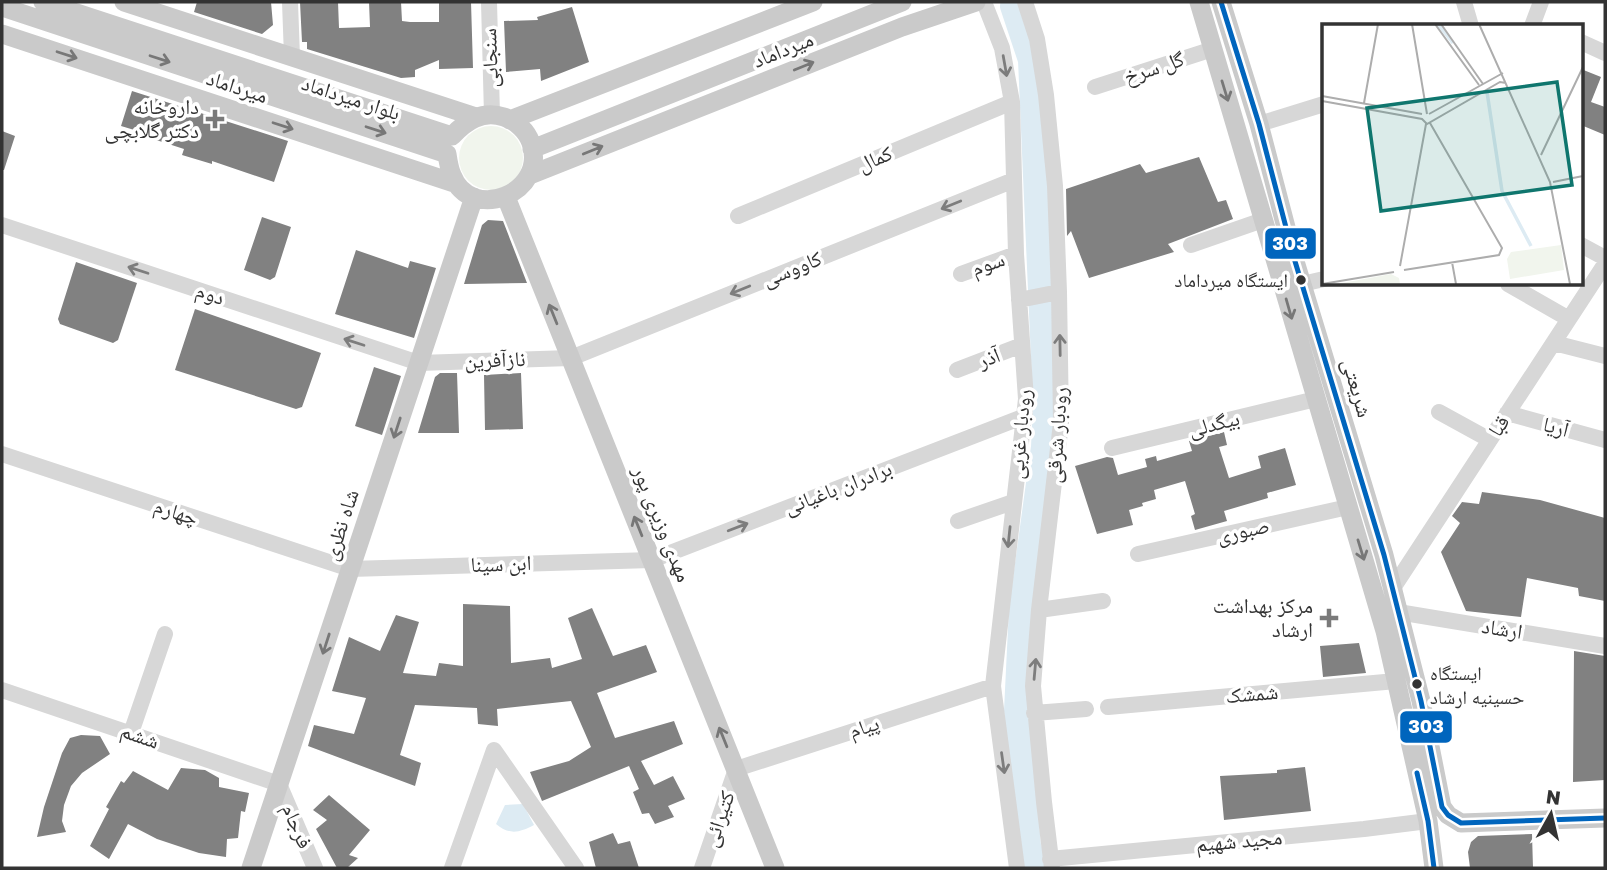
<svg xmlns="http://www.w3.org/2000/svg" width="1607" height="870" font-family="'Golos Text','Noto Naskh Arabic',sans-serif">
<rect width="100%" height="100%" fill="#fff"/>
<path fill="#f1f5ed" d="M459 158a32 32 0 1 1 64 0a32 32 0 1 1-64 0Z"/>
<path fill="#ddebf3" d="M523,804L534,825C519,833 509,835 496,824L505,805Z"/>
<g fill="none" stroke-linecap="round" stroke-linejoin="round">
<path stroke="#ddebf3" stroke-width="26" d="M1013,6L1031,60L1046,405L1044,447L1022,608L1017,711L1028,846L1035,868"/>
</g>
<path fill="#818181" d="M197,2H271L273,25L262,34L194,12Z
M300,2H338L339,28L370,27L369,2H401L402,21L410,22H439V2H471L473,68L439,69V60L415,70V77L401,78L307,49V42H302Z
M572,7L589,62L541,81L540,69L506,72L504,21L538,20L537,17Z
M1581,69L1601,77L1591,102L1605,107V135L1581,125Z
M132,91L288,141L274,182L212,161V164L182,155L184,149L150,138L151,135L121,126Z
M2,131L15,136L4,170H2Z
M1199,157L1218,202L1226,200L1233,219L1168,244L1174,252L1089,278L1071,231L1067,236L1066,189L1140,164L1146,173Z
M262,217L291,227L275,277L270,280L244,270Z
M488,220L503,221L527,283L464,284L482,225Z
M356,250L408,268L410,261L436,268L414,338L335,314Z
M76,262L137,283L118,340L113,343L60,324L58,319Z
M195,309L321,353L302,407L296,409L175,370Z
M374,367L401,376L382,435L355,426Z
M440,373H457L459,433H418L435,377Z
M521,373L523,429L485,430L484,375Z
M1224,432L1227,445L1219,447L1229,478L1261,468L1258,456L1285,448L1296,485L1267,493L1268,498L1224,511L1227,521L1195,530L1191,516L1195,514L1185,481L1154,490L1156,499L1142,503L1143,506L1129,510L1133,525L1097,534L1075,466L1107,457L1113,458L1118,475L1147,467L1145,459L1156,456L1157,461L1192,451L1189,441Z
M1482,492L1540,500L1605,518V601L1579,596L1578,588L1527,578L1521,617L1466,611L1441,552L1460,523L1452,516L1462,502L1479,504Z
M463,604L510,606L511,663L550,658L552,668L582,659L568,618L592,608L613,656L646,645L657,672L597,693L615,738L674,721L683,744L641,761L654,785L673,776L685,799L668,806L674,817L655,824L649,813L642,814L633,792L639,789L629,766L542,801L530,772L569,761L591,747L571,701L497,709L498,726L478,724L477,708L415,705L400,755L421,763L415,786L308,746L314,725L354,734L366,698L332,691L349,637L380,651L396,615L419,622L403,673L436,676L439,663L463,666Z
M1359,643L1366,673L1323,677L1320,646Z
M1574,651L1605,656V780L1573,782Z
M81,735L100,736L110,754L82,773L71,786L64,805L62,821L66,832L37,837L44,807L62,753L70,738Z
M1305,767L1311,811L1224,820L1220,776L1277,773V770Z
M181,768L205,770L219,778V787L249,793L245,812L241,811L238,838L227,839L226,857L199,853L157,839L128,824L109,859L90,846L109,809L106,807L121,781L124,783L133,771L168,790Z
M329,795L370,830L349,855L358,858L347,868H337L316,829L327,820L313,810Z
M613,833L618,844L630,841L639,868H596L589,842Z
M1532,834L1533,868H1470L1468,852L1471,842L1478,836Z"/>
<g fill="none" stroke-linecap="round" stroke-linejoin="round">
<path stroke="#d7d7d7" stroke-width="16" d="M290,2L292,57
M489,2L492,115
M984,2L1002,48L1012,102L1016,254L1026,399L993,686L1017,868
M1025,2L1037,39L1046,95L1055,186L1059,292L1061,423L1039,610L1033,686L1044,802L1052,868
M1464,2L1471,26
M1532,26L1541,2
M1581,42L1605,53
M1095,87L1213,49
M1259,124L1324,104
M738,216L1012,102
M2,225L419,363L571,358L1014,180
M1191,245L1263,220
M1581,245L1605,258
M961,274L1016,254
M1302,284L1324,279
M1508,284L1569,319
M1019,300L1059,292
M1554,343L1605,356
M957,370L1022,345
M1439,412L1490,440
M1507,413L1605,440
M1112,448L1316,399
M2,454L350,569L652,560L1025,416
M958,521L1013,502
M1138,554L1348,507
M1393,588L1605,264
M1039,610L1103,601
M1398,612L1605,646
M2,690L279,784L315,868
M1108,707L1396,681
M1034,713L1086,709
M131,733L165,634
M1050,859L1364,829L1428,821
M452,868L494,750L576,868
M702,868L736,769L993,686"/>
<path stroke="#cacaca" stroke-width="19" d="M124,2L476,117
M1199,2L1385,631L1428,821L1434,868
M1221,2L1259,124L1294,258L1384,555L1421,701L1442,807L1448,815L1461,823
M2,7L447,154C448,161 449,168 452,175C471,224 548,193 531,143C527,131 516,121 504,117C482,110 466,121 452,136L43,2
M2,34L457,184
M510,120L813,2
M532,149L902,2
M530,175L902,27L976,2
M506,197L775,868
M1461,823L1605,818
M251,868L474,197"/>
<g stroke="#fff" stroke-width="10">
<path id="bus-1" d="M1221,2L1259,124L1294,258L1384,555L1421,701L1442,807L1448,815L1461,823L1605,818
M1417,773L1428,821L1434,868"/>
</g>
<use href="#bus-1" stroke="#0065bd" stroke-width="5"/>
</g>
<defs><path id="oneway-shaft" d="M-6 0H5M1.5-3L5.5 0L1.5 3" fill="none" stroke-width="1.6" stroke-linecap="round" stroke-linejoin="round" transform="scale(1.75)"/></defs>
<g stroke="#777">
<use href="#oneway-shaft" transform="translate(67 55) rotate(18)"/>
<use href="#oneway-shaft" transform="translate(160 59) rotate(18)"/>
<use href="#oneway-shaft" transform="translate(804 66) rotate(-22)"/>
<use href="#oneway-shaft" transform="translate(1225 91) rotate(73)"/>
<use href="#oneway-shaft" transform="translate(283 126) rotate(18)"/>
<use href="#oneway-shaft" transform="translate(376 130) rotate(18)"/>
<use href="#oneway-shaft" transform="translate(593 150) rotate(-22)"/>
<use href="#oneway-shaft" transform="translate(1289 309) rotate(74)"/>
<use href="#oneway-shaft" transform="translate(553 314) rotate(-112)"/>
<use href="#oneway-shaft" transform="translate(397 428) rotate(108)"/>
<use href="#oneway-shaft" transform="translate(638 526) rotate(-112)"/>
<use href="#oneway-shaft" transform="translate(1361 550) rotate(73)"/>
<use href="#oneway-shaft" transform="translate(326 644) rotate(108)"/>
<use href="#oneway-shaft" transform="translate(723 737) rotate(-112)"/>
</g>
<g stroke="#7d7d7d">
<use href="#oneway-shaft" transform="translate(1005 66) rotate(80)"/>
<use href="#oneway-shaft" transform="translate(951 205) rotate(158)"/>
<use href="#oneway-shaft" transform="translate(138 270) rotate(-162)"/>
<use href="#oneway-shaft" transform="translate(740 290) rotate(158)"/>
<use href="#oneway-shaft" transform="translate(354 342) rotate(-162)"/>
<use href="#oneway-shaft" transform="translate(1060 345) rotate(-91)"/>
<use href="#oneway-shaft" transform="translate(738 527) rotate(-21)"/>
<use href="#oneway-shaft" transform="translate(1009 537) rotate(96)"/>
<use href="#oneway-shaft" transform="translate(1035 669) rotate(-85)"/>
<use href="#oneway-shaft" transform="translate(1003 763) rotate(82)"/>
</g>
<g fill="#7a7a7a" stroke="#fff" stroke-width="2.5">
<path d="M211.5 108.5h7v7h7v7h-7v7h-7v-7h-7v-7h7z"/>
<path d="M1325.5 607.5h7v7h7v7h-7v7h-7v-7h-7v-7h7z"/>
</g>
<g fill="#333" stroke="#fff" stroke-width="2.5">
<circle cx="1301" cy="280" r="6"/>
<circle cx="1417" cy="684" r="6"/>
</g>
<g text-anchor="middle" stroke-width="7" stroke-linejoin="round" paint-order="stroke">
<g font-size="19" fill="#333" stroke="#fff" text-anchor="end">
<text x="1288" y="287">ایستگاه میرداماد</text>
<text x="1430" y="680" text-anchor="start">ایستگاه<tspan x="1430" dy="24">حسینیه ارشاد</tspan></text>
</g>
<g font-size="21" fill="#333" stroke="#fff">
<text transform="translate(783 50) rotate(-22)" y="7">میرداماد</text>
<text transform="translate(490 58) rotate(-92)" y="7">سنجابی</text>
<text transform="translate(1154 68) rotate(-18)" y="7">گل سرخ</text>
<text transform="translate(237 87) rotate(18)" y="7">میرداماد</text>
<text transform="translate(351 98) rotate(18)" y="7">بلوار میرداماد</text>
<text transform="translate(875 159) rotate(-23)" y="7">کمال</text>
<text transform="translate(988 264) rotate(-20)" y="7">سوم</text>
<text transform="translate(792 269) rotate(-22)" y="7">کاووسی</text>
<text transform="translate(210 294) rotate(18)" y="7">دوم</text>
<text transform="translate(989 358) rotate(-21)" y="7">آذر</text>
<text transform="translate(495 360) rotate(-2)" y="7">نازآفرین</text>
<text transform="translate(1357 388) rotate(74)" y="7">شریعتی</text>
<text transform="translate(1214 424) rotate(-14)" y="7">بیگدلی</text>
<text transform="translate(1499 426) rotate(-57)" y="7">قبا</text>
<text transform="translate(1556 427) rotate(15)" y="7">آریا</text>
<text transform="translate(1020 434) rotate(-85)" y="7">رودبار غربی</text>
<text transform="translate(1057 435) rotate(-86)" y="7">رودبار شرقی</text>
<text transform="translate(838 488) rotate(-21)" y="7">برادران باغیانی</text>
<text transform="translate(176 512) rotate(18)" y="7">چهارم</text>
<text transform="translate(662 524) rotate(68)" y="7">مهدی وزیری پور</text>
<text transform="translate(341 525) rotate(-72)" y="7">شاه نظری</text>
<text transform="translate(1243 531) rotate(-13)" y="7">صبوری</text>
<text transform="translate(501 564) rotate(-2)" y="7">ابن سینا</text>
<text transform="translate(1502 629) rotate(9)" y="7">ارشاد</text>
<text transform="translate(1252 694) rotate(-5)" y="7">شمشک</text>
<text transform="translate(864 727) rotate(-18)" y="7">پیام</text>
<text transform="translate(140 736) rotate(19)" y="7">ششم</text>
<text transform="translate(719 819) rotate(-71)" y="7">کتیرائی</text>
<text transform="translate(297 826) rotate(67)" y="7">فرجام</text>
<text transform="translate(1239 841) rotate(-5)" y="7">مجید شهیم</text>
</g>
<g font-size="21" fill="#333" stroke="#fff" text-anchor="end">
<text x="199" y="114">داروخانه<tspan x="199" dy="24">دکتر گلابچی</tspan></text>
<text x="1313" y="613">مرکز بهداشت<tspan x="1313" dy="24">ارشاد</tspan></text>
</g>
</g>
<g transform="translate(1322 24)">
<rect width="261" height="261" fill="#fff"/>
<path d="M239,221L242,246L188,255L185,235L189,228ZM69,250L77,254L78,260H15Z" fill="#f1f5ed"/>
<path fill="none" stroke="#ddebf3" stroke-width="3.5" d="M116,0L131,19M165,68L180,167L209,222"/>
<path fill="none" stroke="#adadad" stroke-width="2" d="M90,0L105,90M113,0L157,61M119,0L161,60M157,0L228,158L248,260M0,72L100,90M0,77L100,95L105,100L178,58L184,59M42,79L56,0M107,90L181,49M219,131L261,43M231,158L261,152M130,238L134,260M78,242L104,100M82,246L177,231L180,224L108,99M0,260L72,248"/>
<path fill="#0f766e" fill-opacity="0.15" stroke="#0f766e" stroke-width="3.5" d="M235,58L250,161L59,187L45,84Z"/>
<rect width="261" height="261" fill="none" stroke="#333" stroke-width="3.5"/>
</g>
<g stroke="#fff" stroke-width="2.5">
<rect x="1264" y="227" width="53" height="33" rx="7" fill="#0065bd"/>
<rect x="1399" y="710" width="54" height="34" rx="7" fill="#0065bd"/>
</g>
<g font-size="19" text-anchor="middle" font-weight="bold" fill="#fff">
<text x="1290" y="250">303</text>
<text x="1426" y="733">303</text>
</g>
<rect width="1607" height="870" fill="none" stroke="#333333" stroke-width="7"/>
<g transform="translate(1551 814) rotate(8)" stroke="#ffffff" stroke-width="5" paint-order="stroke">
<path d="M0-5L12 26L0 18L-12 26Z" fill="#333333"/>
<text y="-10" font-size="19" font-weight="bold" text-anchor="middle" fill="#333333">N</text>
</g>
</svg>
